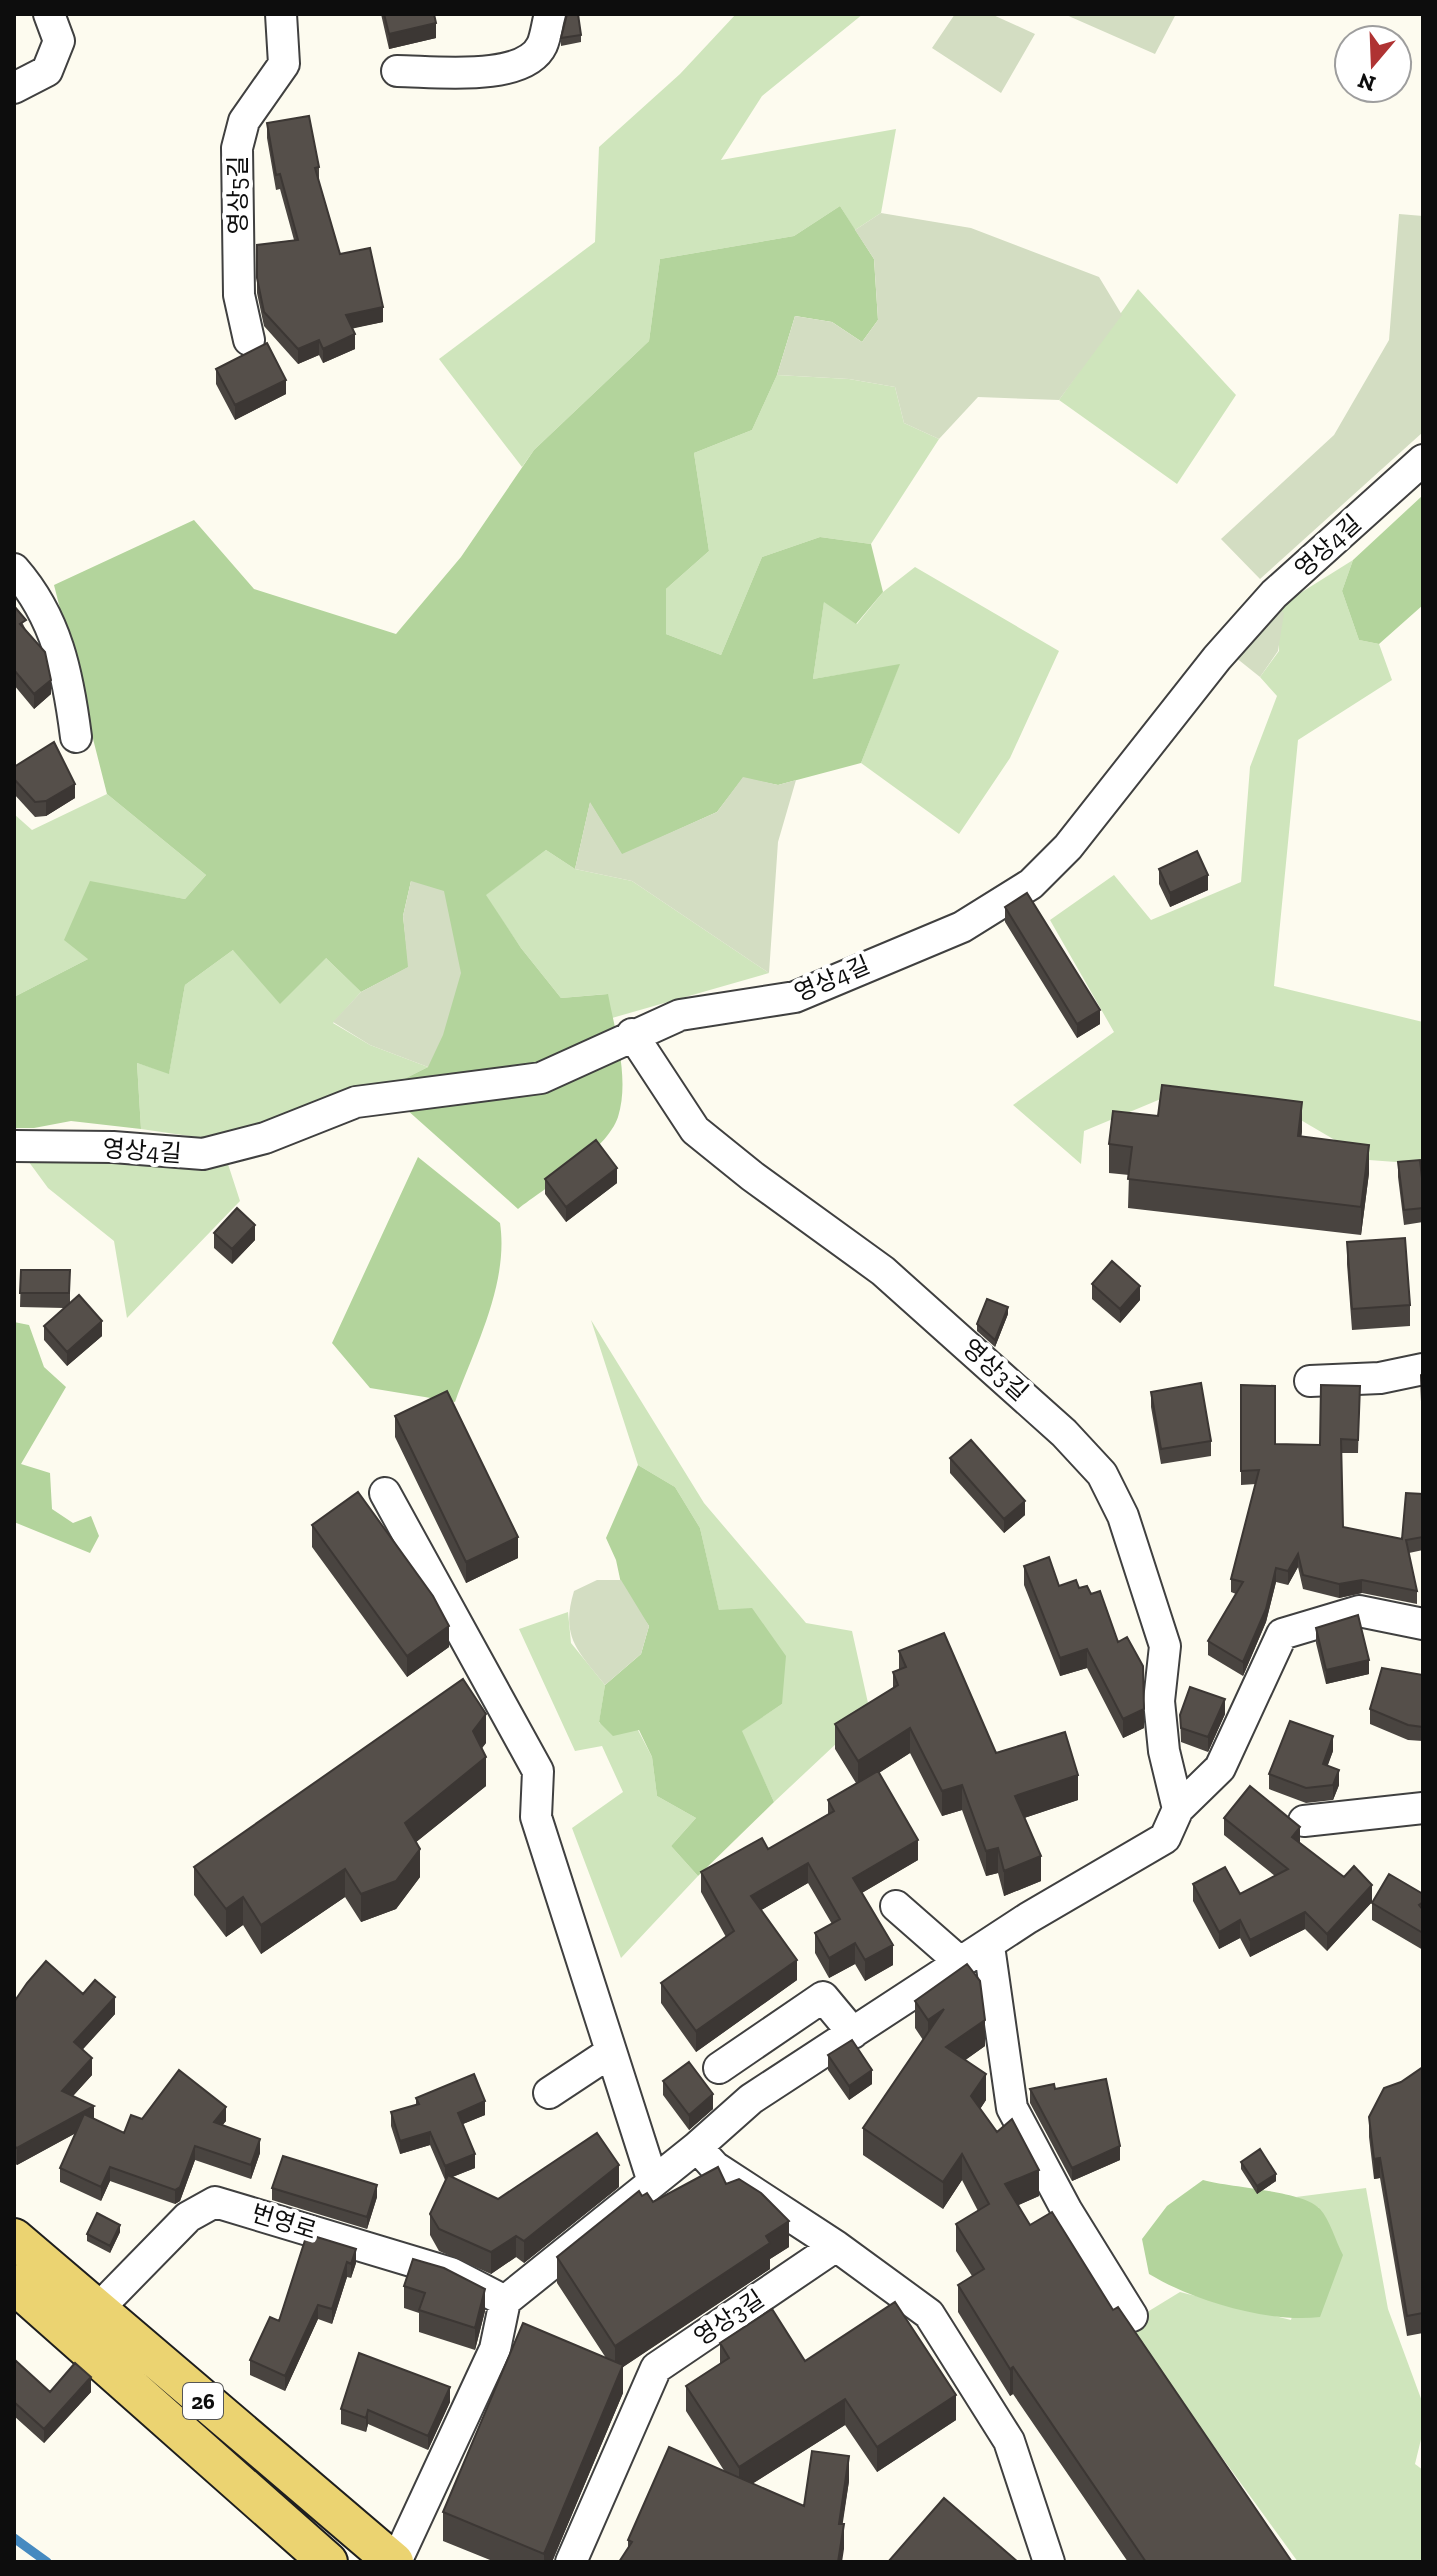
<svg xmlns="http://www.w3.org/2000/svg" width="1437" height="2576" font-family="'Zilla Slab','Noto Sans KR',serif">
<rect width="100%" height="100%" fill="#fdfbef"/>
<path fill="#cfe5bc" d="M736,14H863L762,96L721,160L896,129L881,213L855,230L840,206L794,236L660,259L649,341L534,450L522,467L439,359L595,242L599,147L680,74Z
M1138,289L1236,395L1177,484L1059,400Z
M777,375L849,379L895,387L904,423L939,439L871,544L820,537L762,557L721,655L666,634V589L709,551L694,453L752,430Z
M1353,560L1342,591L1359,640L1379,644L1392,680L1298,740L1274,986L1423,1022V1164L1369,1160L1265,1099L1180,1091L1084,1131L1081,1164L1013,1105L1114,1032L1050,920L1114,875L1151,920L1241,882L1250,767L1277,696L1260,677L1279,651L1278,607Z
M915,567L1059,651L1010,758L959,834L861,763L899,665L813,679L824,601L857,624L883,592Z
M107,794L206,875L185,899L90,882L88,959L14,997V814L32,830Z
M546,850L575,869L632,881L769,973L612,1018L607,994L561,998L521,948L485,895Z
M233,950L326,958L361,992L333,1023L370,1045L428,1067L394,1084L210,1139L141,1129L137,1063L169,1073L185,985Z
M26,1158L227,1161L240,1201L127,1318L114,1241L48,1188Z
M591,1320L704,1503L806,1623L852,1631L870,1712L774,1802L741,1731L782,1704L719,1611L700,1528L675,1487L638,1465Z
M568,1612L571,1643L605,1685L599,1723L638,1730L652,1757L657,1796L696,1818L671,1846L698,1876L621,1958L572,1828L623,1792L602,1746L575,1751L519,1629Z
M1366,2188L1388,2309L1423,2404V2431L1415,2464L1423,2470V2562H1298L1126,2325L1180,2292L1291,2320L1319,2208L1296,2197Z"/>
<path fill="#b3d49c" d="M840,206L874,259L878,320L862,342L832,322L795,316L777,375L752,430L694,453L709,551L666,589V634L721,655L762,557L820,537L871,544L883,592L856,624L824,602L813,679L900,664L861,763L778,785L743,778L717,812L622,855L590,803L575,869L546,850L486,895L521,948L561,998L608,994C615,1032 630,1078 618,1117C607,1150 545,1188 518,1209L406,1109L394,1084L428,1067L411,881L403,916L409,967L361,992L326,958L280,1004L233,950L185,985L169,1074L137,1063L141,1129L71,1121L34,1128H14V997L88,959L64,940L90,881L185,899L206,875L107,794L54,585L194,520L254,589L396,634L461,557L534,450L649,341L660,259L794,236Z
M1422,496L1423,605L1379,644L1359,640L1342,591L1353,560Z
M418,1157L500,1223C509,1283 475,1347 455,1402L370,1388L332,1343Z
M14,1322L29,1325L44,1367L66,1387L21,1464L50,1473L52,1509L73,1523L91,1516L99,1536L90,1553L14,1522Z
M638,1465L675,1487L700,1528L719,1610L752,1608L786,1656L782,1704L742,1731L774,1802L698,1876L671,1846L696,1818L657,1796L652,1757L639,1730L613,1736L599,1722L605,1685L641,1654L649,1626L622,1588L616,1560L606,1538Z
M1203,2180C1230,2188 1303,2190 1320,2209C1330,2220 1336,2242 1343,2255L1320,2317C1268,2323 1194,2301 1149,2274L1142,2239L1167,2206Z"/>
<path fill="#d3ddc2" d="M955,14H991L1035,34L1001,93L932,48Z
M1064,14H1176L1155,54Z
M881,213L971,228L1099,277L1122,315L1059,400L978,397L939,439L904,423L895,387L849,379L777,375L795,316L832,322L862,342L878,320L874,259L855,230Z
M1399,214L1423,216V432L1260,579L1221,539L1334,435L1389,340Z
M1278,607L1284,613L1278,651L1260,677L1235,657Z
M743,777L778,785L796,780L778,842L769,973L632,881L575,869L590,802L622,854L717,812Z
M411,881L444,891L461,973L443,1035L428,1067L370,1045L333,1022L361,992L408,967L403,916Z
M597,1580H621L649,1626L641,1654L605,1685C578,1651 560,1637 574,1591Z"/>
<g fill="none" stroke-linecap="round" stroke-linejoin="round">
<path stroke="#468ac0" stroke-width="9" d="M14,2538L47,2562"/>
<g stroke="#404040" stroke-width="34">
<path id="minor" d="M397,71C433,71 524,83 542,45C546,36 547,24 550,14
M14,88L47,71L59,41L49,14
M249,340L239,295L237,148L244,121L284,64L281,14
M14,569C57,618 68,674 76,737
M14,1146L113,1147L203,1154L265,1138L356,1102L541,1078L680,1015L795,997L962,927L1031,884L1068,847L1217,658L1274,594L1423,460
M1310,1381L1380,1378L1423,1369
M385,1493L538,1771L536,1817L653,2182
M1178,1809L1220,1768L1282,1634L1359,1611L1423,1624
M1304,1821L1423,1808
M896,1906L961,1963
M989,1946L1012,2108L1067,2211L1132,2316
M719,2068L823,1997L853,2033
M549,2093L611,2052
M697,2147L715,2167L836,2246L929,2314L1009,2441L1049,2562
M96,2311L188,2217L215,2202L451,2273L505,2301
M396,2562L495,2349L505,2301L697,2147L751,2099L1028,1918L1165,1838L1178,1809L1164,1751L1159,1701L1165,1646L1123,1516L1102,1474L1064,1433L883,1271L752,1176L695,1130L632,1034
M571,2562L656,2368L836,2246"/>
</g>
<g stroke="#1e1e1e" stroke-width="42">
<path id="major" d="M14,2238L394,2562
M14,2284L328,2562"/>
</g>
<use href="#minor" stroke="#fff" stroke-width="30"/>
<use href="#major" stroke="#ebd371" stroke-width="38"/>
</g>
<path fill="#494440" d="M381,14H434L436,38L389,49Z
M581,35V42L561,46V38Z
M267,123L319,167V182L340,254L383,322L352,328L355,349L323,363L319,355L298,364L264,326L257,293V245L294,240L280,189L276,190L267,138Z
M216,369L286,394L235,420L216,384Z
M14,606L26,630L51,694L34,709L14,685Z
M14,767L75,798L46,816L35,817L14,794Z
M1159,869L1208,890L1170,907L1159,884Z
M1005,907L1100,1024L1077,1038L1005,922Z
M1158,1116L1302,1131L1301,1137L1369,1173L1361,1235L1128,1208L1129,1175L1109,1173V1144Z
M1398,1162L1423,1187V1222L1404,1225L1398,1177Z
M545,1179L617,1183L566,1222L545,1194Z
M214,1233L255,1240L232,1264L214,1248Z
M1347,1242L1410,1305V1326L1352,1330L1347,1264Z
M21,1270H70V1303L102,1336L67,1366L44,1340V1326L64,1308L20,1307Z
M1092,1284L1140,1300L1120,1323L1092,1299Z
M1008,1314L995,1347L977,1331V1324Z
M1241,1385L1275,1444L1320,1445L1360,1386L1358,1453H1341L1343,1527L1402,1539L1423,1494V1550L1409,1553L1417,1591V1604L1362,1593L1339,1598L1303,1589L1298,1567L1288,1585L1276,1582L1266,1622L1243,1676L1208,1655V1641L1236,1594L1231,1592V1579L1256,1484L1241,1485Z
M1151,1392L1211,1441V1456L1161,1464L1151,1407Z
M395,1416L518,1558L466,1583L395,1437Z
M950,1458L1025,1515L1004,1533L950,1473Z
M312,1525L449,1647L407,1677L312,1547Z
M1024,1566L1059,1586L1079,1588L1091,1594L1144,1728L1123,1738L1087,1668L1060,1676L1024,1585Z
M1316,1628L1369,1674L1326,1684L1316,1643Z
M899,1651L996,1753L1078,1800L1024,1818L1041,1881L1004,1896L998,1873L986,1876L962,1810L942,1816L910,1753L879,1773L918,1860L862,1893L893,1965L865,1981L855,1964L829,1978L815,1953V1933L832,1924L808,1883L761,1910L797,1980L696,2052L661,2003V1983L726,1937L701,1892V1872L768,1849L828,1814V1800L856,1783L835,1749V1724L893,1688V1672L899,1670Z
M1423,1675V1741L1408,1740L1370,1724V1709Z
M1225,1714L1208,1752L1181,1742L1180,1715Z
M486,1743L482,1748L486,1786L416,1842L420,1877L396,1909L361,1922L345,1897L261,1954L243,1925L226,1937L194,1895V1867Z
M1333,1751L1327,1766L1339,1785L1333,1800L1306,1803L1269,1789V1774Z
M1224,1818L1300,1843L1372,1902L1327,1951L1305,1929L1250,1957L1240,1938L1219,1949L1193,1901V1884L1240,1894L1275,1876L1224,1835Z
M1423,1894V1950L1372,1920V1903Z
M83,1994L115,2014L83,2049L92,2075L73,2096L94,2119L124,2133L142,2119L226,2121L222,2125L260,2153L251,2179L195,2160L180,2201L175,2204L110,2181L101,2201L60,2182V2168L76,2133L17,2165L14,2163V2002Z
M915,2001L985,2046L965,2060L986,2100L980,2109L1039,2196L1018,2205L1030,2225L1113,2310L1292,2562H1128L1013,2394L1010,2396L958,2312V2285L972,2276L956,2251V2224L978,2211L962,2180L943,2209L863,2155V2128L923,2040L915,2028Z
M828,2055L872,2084L849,2100L828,2070Z
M1423,2067V2333L1407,2336L1380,2178L1374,2179L1369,2137V2117L1401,2082Z
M663,2081L713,2109L689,2130L663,2095Z
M1030,2089H1055L1120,2160L1072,2181L1030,2103Z
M416,2098L485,2115L463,2124L475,2168L452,2177L498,2199L619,2187L524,2263L516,2257L491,2274L439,2251L430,2235V2214L446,2179L445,2180L430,2145L400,2154L391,2126V2112L416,2105Z
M1241,2162L1276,2181L1257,2194L1241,2169Z
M726,2184L789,2247L770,2259V2269L623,2367V2393L552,2562H495L443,2541V2512L606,2358L557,2283V2257L642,2196L653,2202Z
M272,2188L377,2197L367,2229L272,2200Z
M120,2232L110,2253L87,2241V2234Z
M307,2234L356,2263L351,2278L347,2277L332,2324L318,2319L285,2391L250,2375V2360L279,2321Z
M404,2286L485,2311L475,2350L419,2332V2313L404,2308Z
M720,2343L805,2361L956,2420L877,2472L845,2425L752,2484L804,2506L849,2481L842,2524L844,2549L628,2547V2540L725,2472L686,2411V2386L720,2364Z
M14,2361L50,2392H91L44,2443L14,2416Z
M450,2402L428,2450L368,2424L366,2432L341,2424V2409Z"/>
<path fill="#3c3734" d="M436,23V38L389,49V34Z
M383,307V322L346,330V315Z
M355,334V349L323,363V349Z
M319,340V355L298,364V349Z
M286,380V394L235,420V405Z
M51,680V694L34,709V694Z
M75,784V798L46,816V801Z
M1208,875V890L1170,907V893Z
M1100,1010V1024L1077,1038V1024Z
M1302,1102V1131L1298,1165V1136Z
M1369,1145V1173L1361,1235V1207Z
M617,1168V1183L566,1222V1207Z
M255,1225V1240L232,1264V1249Z
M1140,1286V1300L1120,1323V1309Z
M1008,1307V1314L995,1347V1340Z
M102,1321V1336L67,1366V1352Z
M1025,1501V1515L1004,1533V1519Z
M518,1537V1558L466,1583V1562Z
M1298,1554V1567L1288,1585V1571Z
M1276,1568V1582L1266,1622L1243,1676V1662Z
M1362,1580V1593L1339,1598V1584Z
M449,1626V1647L407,1677V1656Z
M1087,1649V1668L1060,1676V1658Z
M1369,1660V1674L1326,1684V1670Z
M1225,1699V1714L1208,1752V1737Z
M1144,1709V1728L1123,1738V1719Z
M486,1714V1743L473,1759V1731Z
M910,1728V1753L858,1786V1761Z
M1333,1736V1751L1323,1779V1764Z
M486,1757V1786L405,1851V1823Z
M1339,1770V1785L1333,1800V1785Z
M1078,1775V1800L1015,1821V1796Z
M962,1785V1810L942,1816V1791Z
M1300,1827V1844L1292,1837Z
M918,1840V1860L853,1898V1878Z
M998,1848V1873L986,1876V1851Z
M420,1849V1877L396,1909L361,1922V1894Z
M1041,1856V1881L1004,1896V1871Z
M808,1863V1883L751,1916V1896Z
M345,1869V1897L261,1954V1925Z
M1372,1885V1902L1327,1951V1934Z
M243,1897V1925L226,1937V1909Z
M1305,1912V1929L1250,1957V1940Z
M1240,1920V1938L1219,1949V1932Z
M855,1943V1964L829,1978V1958Z
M893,1945V1965L865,1981V1960Z
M797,1960V1980L696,2052V2031Z
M115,1997V2014L74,2059V2042Z
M944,2009L928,2046V2020Z
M985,2020V2046L946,2074V2047Z
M92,2058V2075L62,2108V2091Z
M872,2070V2084L849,2100V2086Z
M986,2074V2100L971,2123V2096Z
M713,2094V2109L689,2130V2115Z
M485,2101V2115L458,2126V2113Z
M94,2106V2123L17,2165V2148Z
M226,2107V2121L214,2136V2122Z
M430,2132V2145L400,2154V2141Z
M260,2139V2153L251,2179V2165Z
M195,2146V2160L180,2201L175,2204V2190Z
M1120,2146V2160L1072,2181V2168Z
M475,2154V2168L445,2180V2166Z
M962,2154V2180L943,2209V2182Z
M1380,2158V2178L1374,2179V2159Z
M619,2165V2187L524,2263V2241Z
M110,2167V2181L101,2201V2187Z
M1039,2170V2196L1005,2211V2184Z
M1276,2174V2181L1257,2194V2186Z
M377,2185V2197L367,2229V2217Z
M789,2221V2247L770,2259V2269L623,2367V2393L552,2562H544V2554L615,2372V2346L766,2236Z
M120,2225V2232L110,2253V2246Z
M516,2236V2257L491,2274V2252Z
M356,2249V2263L351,2278V2264Z
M347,2262V2277L332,2324V2309Z
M485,2289V2311L475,2350V2328Z
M318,2305V2319L285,2391V2376Z
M1013,2367V2394L1010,2396V2369Z
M91,2377V2392L44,2443V2429Z
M450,2387V2402L428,2450V2436Z
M956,2395V2420L877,2472V2447Z
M845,2399V2425L739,2492V2467Z
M368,2410V2424L366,2432V2418Z
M849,2456V2481L839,2549V2524Z
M844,2524V2549L842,2562H838Z"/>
<path fill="#554f4a" stroke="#3c3734" stroke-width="2" d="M384,14H434L436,23L389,34Z
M567,14H578L581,35L561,38Z
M309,116L319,167L315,168L340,254L370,248L383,307L346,315L355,334L323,349L319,340L298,349L264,312L257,278V245L298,240L280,174L276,175L267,123Z
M267,343L286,380L235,405L216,369Z
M14,606L26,620L20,624L45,652L51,680L34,694L14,670Z
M54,742L75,784L46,801L35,802L14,779V767Z
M1197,851L1208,875L1170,893L1159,869Z
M1027,893L1100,1010L1077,1024L1005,907Z
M1162,1085L1302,1102L1298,1136L1369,1145L1361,1207L1128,1179L1132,1147L1109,1144L1113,1111L1158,1116Z
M596,1140L617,1168L566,1207L545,1179Z
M1420,1160L1423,1187V1208L1404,1210L1398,1162Z
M237,1208L255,1225L232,1249L214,1233Z
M1405,1238L1410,1305L1352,1309L1347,1242Z
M1112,1261L1140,1286L1120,1309L1092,1284Z
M21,1270H70L69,1293H20Z
M79,1295L102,1321L67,1352L44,1326Z
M987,1299L1008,1307L995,1340L977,1324Z
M1423,1374V1428L1421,1375Z
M1201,1383L1211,1441L1161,1449L1151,1392Z
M1241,1385L1275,1386V1444L1320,1445L1321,1385L1360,1386L1358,1440L1341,1439L1343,1527L1402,1539L1406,1493L1423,1494V1537L1406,1540L1417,1591L1362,1580L1339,1584L1303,1575L1298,1554L1288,1571L1276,1568L1266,1609L1243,1662L1208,1641L1243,1582L1231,1579L1259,1470L1241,1471Z
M447,1391L518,1537L466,1562L395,1416Z
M971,1440L1025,1501L1004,1519L950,1458Z
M358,1492L433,1596L449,1626L407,1656L312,1525Z
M1049,1557L1059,1586L1076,1580L1079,1588L1087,1586L1091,1594L1100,1591L1118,1642L1127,1637L1143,1666L1144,1709L1123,1719L1087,1649L1060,1658L1024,1566Z
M1358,1615L1369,1660L1326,1670L1316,1628Z
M944,1633L996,1753L1065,1732L1078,1775L1015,1796L1041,1856L1004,1871L998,1848L986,1851L962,1785L942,1791L910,1728L858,1761L835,1724L898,1685L893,1672L906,1667L899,1651Z
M1382,1668L1423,1675V1727L1408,1725L1370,1709Z
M463,1679L486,1714L473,1731L486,1757L405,1823L420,1849L396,1881L361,1894L345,1869L261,1925L243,1897L226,1909L194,1867Z
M1190,1687L1225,1699L1208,1737L1181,1728L1180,1715Z
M1290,1721L1333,1736L1323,1764L1339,1770L1333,1785L1306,1788L1269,1774Z
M878,1771L918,1840L853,1878L893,1945L865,1960L855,1943L829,1958L815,1933L840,1919L808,1863L751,1896L797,1960L696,2031L661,1983L734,1931L701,1872L762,1838L768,1849L834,1811L828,1800Z
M1250,1786L1300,1827L1292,1837L1344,1877L1354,1866L1372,1885L1327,1934L1305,1912L1250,1940L1240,1920L1219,1932L1193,1884L1225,1867L1240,1894L1288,1869L1224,1818Z
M1389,1874L1423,1894V1902L1419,1905L1423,1910V1933L1372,1903Z
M46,1961L83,1994L95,1980L115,1997L74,2042L92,2058L62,2091L94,2106L17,2148L14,2146V2002L27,1983Z
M967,1964L980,1981L985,2020L946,2047L986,2074L971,2096L997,2132L1012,2119L1039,2170L1005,2184L1030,2225L1052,2212L1113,2310L1118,2307L1292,2562H1146L1013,2367L1010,2369L958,2285L984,2269L956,2224L989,2204L962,2154L943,2182L863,2128L944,2009L928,2020L915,2001Z
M852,2040L872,2070L849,2086L828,2055Z
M689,2062L713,2094L689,2115L663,2081Z
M1423,2067V2313L1407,2316L1380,2158L1374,2159L1369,2117L1384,2088L1401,2082Z
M179,2070L226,2107L214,2122L260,2139L251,2165L195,2146L180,2187L175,2190L110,2167L101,2187L60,2168L84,2114L124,2133L131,2115L142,2119Z
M474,2074L485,2101L458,2113L475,2154L445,2166L430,2132L400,2141L391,2112L419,2104L416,2098Z
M1106,2079L1120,2146L1072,2168L1030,2089L1054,2084L1055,2089Z
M597,2133L619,2165L524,2241L516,2236L491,2252L439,2229L430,2214L448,2175L498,2199Z
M1260,2149L1276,2174L1257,2186L1241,2162Z
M283,2156L377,2185L367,2217L272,2188Z
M718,2167L726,2184L739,2179L761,2193L789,2221L766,2236L770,2243L615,2346L557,2257L639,2191L642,2196L647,2193L653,2202Z
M97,2213L120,2225L110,2246L87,2234Z
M307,2234L356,2249L351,2264L347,2262L332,2309L318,2305L285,2376L250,2360L270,2317L279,2321Z
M413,2259L444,2268L485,2289L475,2328L419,2310L425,2293L404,2286Z
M895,2302L956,2395L877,2447L845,2399L739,2467L686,2386L729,2358L720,2343L772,2309L805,2361Z
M523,2323L623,2365L544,2554L443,2512Z
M359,2353L450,2387L428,2436L368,2410L366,2418L341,2409Z
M15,2360L50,2392L75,2363L91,2377L44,2429L14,2402Z
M669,2447L804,2506L812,2451L849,2456L839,2524H844L838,2562H619L632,2542L628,2540Z
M944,2498L1018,2562H888Z"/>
<g text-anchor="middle" stroke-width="8" stroke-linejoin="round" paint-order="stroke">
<rect fill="#fff" stroke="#565656" stroke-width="2" x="183" y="2383" width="40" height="36" rx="6"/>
<g font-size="22" font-weight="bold" fill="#0d0d0d">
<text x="203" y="2409">26</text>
</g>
<g font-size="24" fill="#0d0d0d" stroke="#fff">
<text transform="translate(238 195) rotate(-90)" y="8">영상5길</text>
<text transform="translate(1328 546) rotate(-42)" y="8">영상4길</text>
<text transform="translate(832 979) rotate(-23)" y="8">영상4길</text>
<text transform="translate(142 1151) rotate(4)" y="8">영상4길</text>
<text transform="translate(995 1370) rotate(42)" y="8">영상3길</text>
<text transform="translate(284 2222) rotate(17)" y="8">번영로</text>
<text transform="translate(729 2318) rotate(-34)" y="8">영상3길</text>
</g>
</g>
<rect width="1437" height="2576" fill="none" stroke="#0d0d0d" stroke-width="32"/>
<g transform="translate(1373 64) rotate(199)"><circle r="38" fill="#ffffff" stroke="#9e9e9e" stroke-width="2"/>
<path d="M0-6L14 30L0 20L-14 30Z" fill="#af3333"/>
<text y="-12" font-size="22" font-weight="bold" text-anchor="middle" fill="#0d0d0d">N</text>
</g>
</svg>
